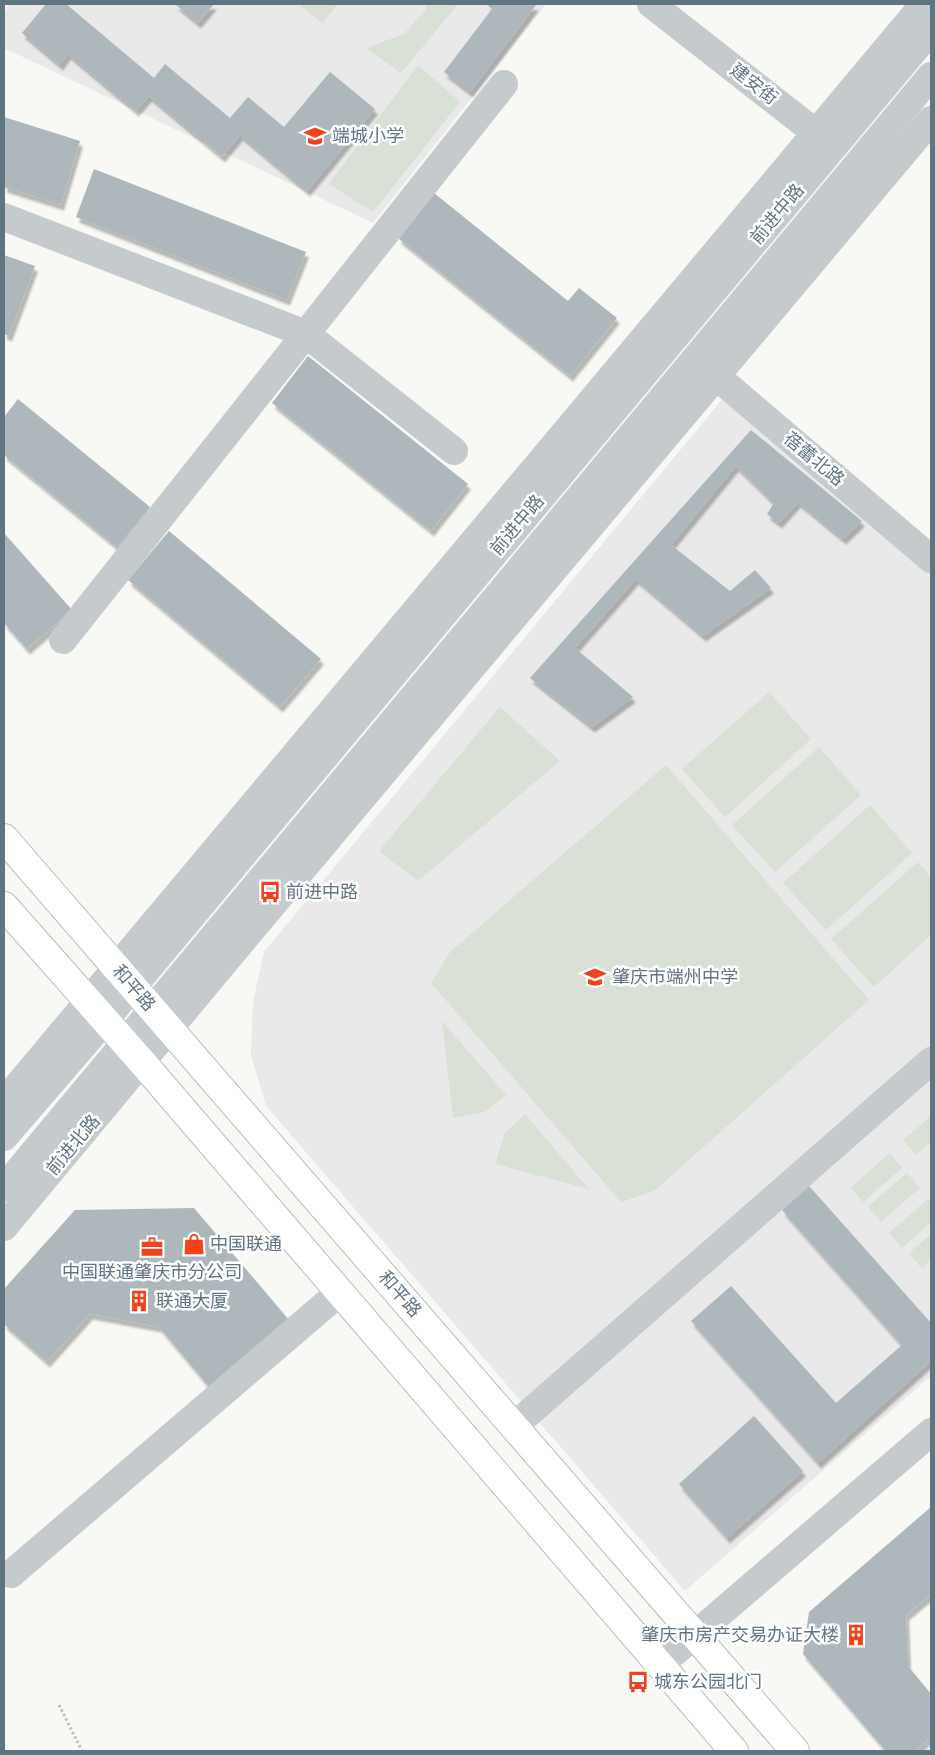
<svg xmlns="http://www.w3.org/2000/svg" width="935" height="1755" font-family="'Open Sans','Noto Sans SC',sans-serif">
<defs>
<filter id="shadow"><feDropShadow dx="3" dy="5.5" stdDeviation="1" flood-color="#0004"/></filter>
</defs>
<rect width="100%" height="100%" fill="#f8f8f4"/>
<path fill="#e8e9e8" d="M9,4H546L373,223L4,48V15Z
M725,396L931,574V1376L685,1591L266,1106L251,1055L253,1002L264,952Z"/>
<path fill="#d9e0d5" d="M299,4H338L322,23Z
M427,4H458L401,73L366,48L404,34L426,9Z
M418,65L460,102L373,212L329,184Z
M769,692L811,739L725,817L682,769Z
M500,707L560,761L418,881L379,851Z
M819,747L861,795L775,872L732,825Z
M666,765L869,1000L654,1191L621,1202L431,983L450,952Z
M870,805L912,853L826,930L783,883Z
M918,862L931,877V935L874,987L831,939Z
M442,1021L506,1095L484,1112L453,1118Z
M525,1114L589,1189L495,1164L505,1133Z
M931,1116V1142L916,1155L903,1140Z
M890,1153L902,1168L863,1202L851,1187Z
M907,1173L920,1188L881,1222L868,1207Z
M928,1199L931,1203V1222L902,1248L889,1233Z
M931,1234V1260L922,1269L909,1253Z"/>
<path fill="#adb7bc" filter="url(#shadow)" d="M46,4H66L154,78L165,64L230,118L248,97L284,127L330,72L375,109L307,191L240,135L222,157L149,96L136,111L68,54L60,65L22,33Z
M175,4H214L198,23Z
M486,4L536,5L470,92L444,72L492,9Z
M4,117L80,141L61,205L4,187Z
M94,169L306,252L287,300L76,217Z
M434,193L568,301L579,288L617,318L570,376L398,238Z
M4,255L35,266L9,336L4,334Z
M308,356L468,484L431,531L272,403Z
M18,399L150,507L117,547L4,455V417Z
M751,430L862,521L843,539L798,502L779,523L767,514L774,503L736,466L671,545L730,591L755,570L771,588L703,636L636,579L575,648L633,697L592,727L530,678Z
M169,531L321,659L280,707L128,580Z
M4,533L72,610L27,649L4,623Z
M809,1186L931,1323V1361L818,1463L691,1321L731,1286L836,1403L902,1345L782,1210Z
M194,1208L289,1320L210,1388L159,1327L90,1314L47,1362L4,1324V1289L75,1210Z
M754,1416L803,1471L727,1538L679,1484Z
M931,1507V1594L906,1615L908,1666L931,1694V1737L915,1751H886L803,1654L809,1612Z"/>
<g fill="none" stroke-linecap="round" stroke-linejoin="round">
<g stroke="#b8bdc0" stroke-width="30">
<path id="major" d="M4,838L795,1751
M4,906L142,1062L734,1751"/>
</g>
<path stroke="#bec1c3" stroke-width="3" stroke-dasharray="2.5 2.5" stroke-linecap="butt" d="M59,1705L82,1751"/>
<path stroke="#c5cacd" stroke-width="28" d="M651,4L830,144
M4,217L306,334L454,451
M702,364L931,559
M63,640L504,84
M4,1102L924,4
M4,1137L104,1021L931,30
M4,1188L931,76
M4,1227L232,953L931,120
M514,1426L931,1061
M11,1574L340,1292
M661,1664L931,1432"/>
<use href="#major" stroke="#fff" stroke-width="28"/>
</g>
<defs>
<g id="school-bare" transform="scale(1.725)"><path d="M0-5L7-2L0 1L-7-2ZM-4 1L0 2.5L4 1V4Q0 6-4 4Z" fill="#f1421b" stroke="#fff" stroke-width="2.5" paint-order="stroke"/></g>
<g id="bus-bare" transform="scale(1.725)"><path d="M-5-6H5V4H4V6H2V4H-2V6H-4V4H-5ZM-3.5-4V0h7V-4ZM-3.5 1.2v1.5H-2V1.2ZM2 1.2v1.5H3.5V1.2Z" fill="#f1421b" stroke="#fff" stroke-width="2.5" paint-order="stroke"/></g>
<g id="shop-bare" transform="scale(1.725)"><path d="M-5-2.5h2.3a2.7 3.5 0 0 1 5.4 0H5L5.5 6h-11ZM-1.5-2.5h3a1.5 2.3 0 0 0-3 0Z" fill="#f1421b" stroke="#fff" stroke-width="2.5" paint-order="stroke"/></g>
<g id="office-bare" transform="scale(1.725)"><path d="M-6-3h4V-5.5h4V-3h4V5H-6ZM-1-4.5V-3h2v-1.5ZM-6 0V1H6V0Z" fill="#f1421b" stroke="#fff" stroke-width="2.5" paint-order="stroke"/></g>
<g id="building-bare" transform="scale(1.725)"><path d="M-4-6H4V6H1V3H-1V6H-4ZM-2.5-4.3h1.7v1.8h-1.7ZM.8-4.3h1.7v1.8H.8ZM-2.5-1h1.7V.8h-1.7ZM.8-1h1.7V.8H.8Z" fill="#f1421b" stroke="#fff" stroke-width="2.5" paint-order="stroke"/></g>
</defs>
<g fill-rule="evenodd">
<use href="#school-bare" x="315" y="136"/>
<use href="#bus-bare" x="270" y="892"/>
<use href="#school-bare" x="595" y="977"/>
<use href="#shop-bare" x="194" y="1244"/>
<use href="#office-bare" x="152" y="1247"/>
<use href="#building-bare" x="139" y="1301"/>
<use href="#building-bare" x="856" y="1635"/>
<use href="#bus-bare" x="638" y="1682"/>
</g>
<g text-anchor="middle" stroke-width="5" stroke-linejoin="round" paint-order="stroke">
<g font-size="18" fill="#607582" stroke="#fff">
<text transform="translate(754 84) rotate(38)" y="6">建安街</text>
<text transform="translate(777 214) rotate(-50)" y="6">前进中路</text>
<text transform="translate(814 459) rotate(40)" y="6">蓓蕾北路</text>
<text transform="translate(517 525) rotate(-50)" y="6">前进中路</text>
<text transform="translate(134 988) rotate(49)" y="6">和平路</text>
<text transform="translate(73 1145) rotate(-50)" y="6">前进北路</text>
<text transform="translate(400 1294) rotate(49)" y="6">和平路</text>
</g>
<g font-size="18" fill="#607582" stroke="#fff" text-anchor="start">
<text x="332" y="142">端城小学</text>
<text x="286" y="898">前进中路</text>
<text x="612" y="983">肇庆市端州中学</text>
<text x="210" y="1250">中国联通</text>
<text x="152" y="1278" text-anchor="middle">中国联通肇庆市分公司</text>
<text x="156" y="1307">联通大厦</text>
<text x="839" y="1641" text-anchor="end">肇庆市房产交易办证大楼</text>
<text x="654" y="1688">城东公园北门</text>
</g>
</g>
<rect width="935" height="1755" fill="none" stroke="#607582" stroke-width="10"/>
</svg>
